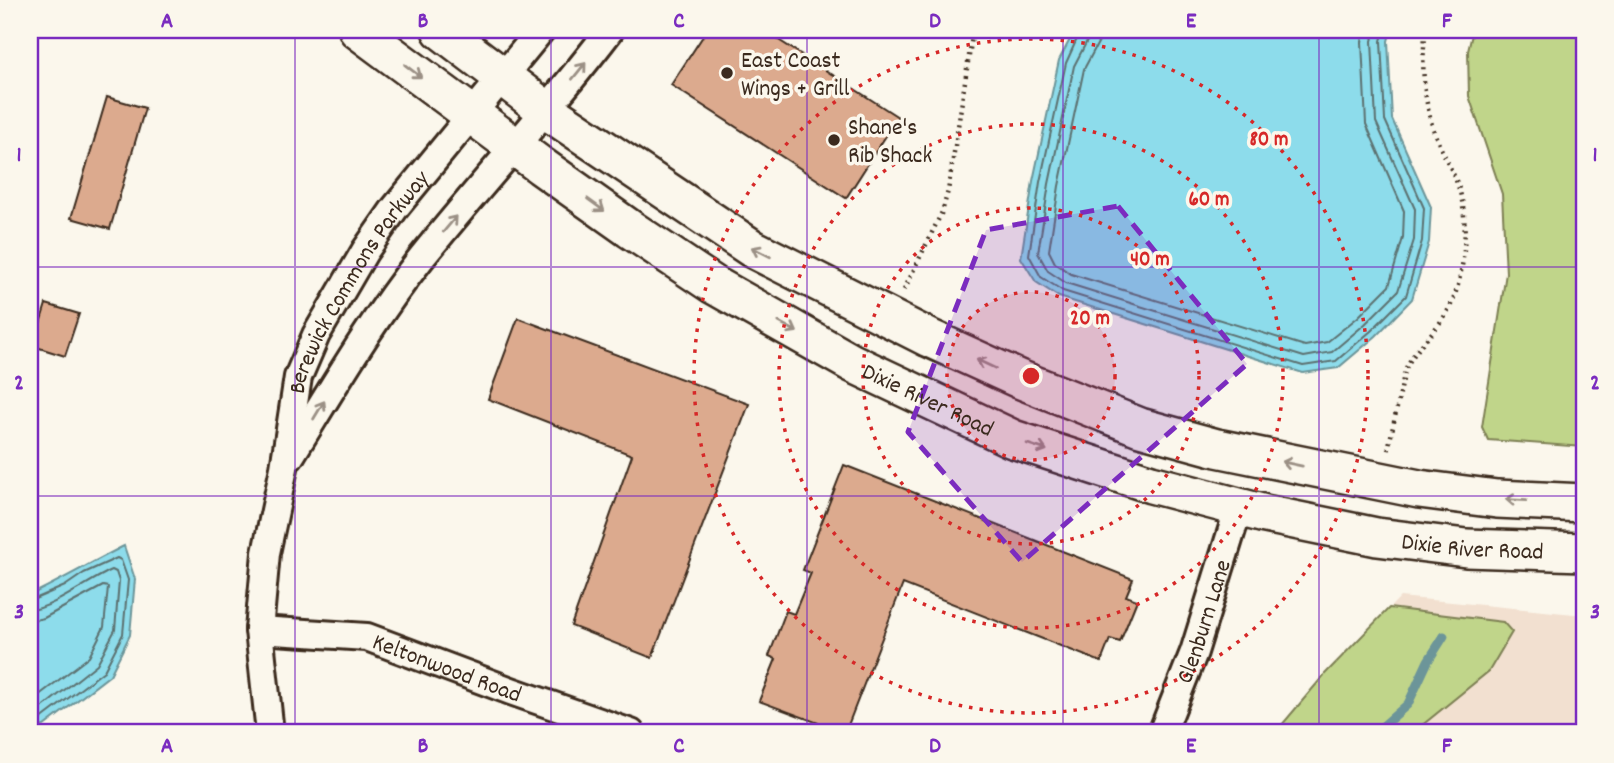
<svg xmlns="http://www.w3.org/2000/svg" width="1614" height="763" font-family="Dekko,sans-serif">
<rect width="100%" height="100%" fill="#fbf7ec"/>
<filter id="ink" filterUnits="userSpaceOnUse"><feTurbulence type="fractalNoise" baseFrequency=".0143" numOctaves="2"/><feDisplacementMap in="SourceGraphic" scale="14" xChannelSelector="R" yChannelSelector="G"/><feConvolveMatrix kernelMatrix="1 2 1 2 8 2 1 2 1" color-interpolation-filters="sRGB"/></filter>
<g filter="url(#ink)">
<path fill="#f2e0d0" d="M1400,597L1584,615V733H1275L1325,674Z"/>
<path fill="#c0d58a" stroke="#7e8054" stroke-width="2" d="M1473,30H1584V447L1488,440L1482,427L1506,273L1502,194L1469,96L1468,51Z
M1389,608L1503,622L1512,632L1489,671L1420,727L1416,733H1275L1325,674Z"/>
<path fill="#8ddceb" stroke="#6c9599" stroke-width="2" d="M1075,30H1391L1388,41L1392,119L1431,207L1429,242L1412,299L1376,336L1338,368L1303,373L1059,297L1036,282L1021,258L1033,181L1059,60Z
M124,546L135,579L130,635L110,675L44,726L30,729V595C62,580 92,562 124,546Z"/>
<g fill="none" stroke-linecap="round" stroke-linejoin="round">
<path stroke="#5c7170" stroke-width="2" d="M1081,30L1066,63L1040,182L1029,255L1041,277L1063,291L1303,366L1336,361L1371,331L1406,296L1422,241L1424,208L1385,120L1381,41L1384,30
M1090,30L1088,39L1074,66L1049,184L1038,253L1048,271L1066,283L1304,357L1332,352L1365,324L1398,291L1414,240L1415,209L1376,122L1372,41L1375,30
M1100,30L1099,41L1084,69L1059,186L1049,251L1055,263L1071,274L1305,346L1327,342L1358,317L1389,286L1403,238L1404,211L1366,124L1362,42L1364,30
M30,601L65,586L84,573L117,558L121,560L128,580L123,634L104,671L41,719L30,722
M30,610C52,609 89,580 112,570L116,572L119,581L115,630L97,664L38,711L30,713
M30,621L44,618L103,586L108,587L104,627L89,657L30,702"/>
<path stroke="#6c9599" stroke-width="9" d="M1375,733L1408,704L1428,661L1444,636"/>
</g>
<path fill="#dcaa8e" stroke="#3b2a1e" stroke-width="2" d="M707,30H763L898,117L846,198L671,85Z
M107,97L145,108L110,229L71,218Z
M46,304L79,314L65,356L33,346Z
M518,318L749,404L652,658L571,626L632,455L488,399Z
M844,465L1133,579L1126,596L1137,600L1120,642L1110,639L1101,662L903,584L845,733L759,701L776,659L769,656L786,611L794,614L811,573L803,570Z"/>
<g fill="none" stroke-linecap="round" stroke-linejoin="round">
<g stroke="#3b2a1e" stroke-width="32">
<g id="street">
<path d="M290,457C332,389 372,320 422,257C484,180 551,108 610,30"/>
<path id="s1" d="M259,630L367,637L511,691L631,733"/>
<path id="s2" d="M270,733L259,630L266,553L284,468L298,377L316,335L365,251L395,208L541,30"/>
<path id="s3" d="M1162,733L1194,652L1239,507"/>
</g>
</g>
<g stroke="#3b2a1e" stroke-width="42">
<g id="secondary">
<path id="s4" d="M358,30L541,166L630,229L714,285L852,363L1013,439L1151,484L1265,514L1377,537L1466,548L1584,552"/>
<path d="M441,30L546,110L753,249L929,338L1019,379L1140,427L1217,448L1419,489L1497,499L1584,503"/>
</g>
</g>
<path stroke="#3b2a1e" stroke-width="4.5" stroke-dasharray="2 5" stroke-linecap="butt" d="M904,290L942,212L948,191L973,30
M1388,450L1405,370C1417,344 1442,328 1453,300C1465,271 1469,220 1459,189C1452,167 1438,147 1432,125C1423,93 1421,63 1426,30"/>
<use href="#street" stroke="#fbf7ec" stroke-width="26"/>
<use href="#secondary" stroke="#fbf7ec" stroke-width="37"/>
</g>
<defs><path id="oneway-shaft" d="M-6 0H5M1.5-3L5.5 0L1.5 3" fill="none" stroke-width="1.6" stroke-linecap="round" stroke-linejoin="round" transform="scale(1.75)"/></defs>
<g stroke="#9b9085">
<use href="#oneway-shaft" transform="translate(413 71) rotate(37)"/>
<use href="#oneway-shaft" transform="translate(579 71) rotate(-51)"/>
<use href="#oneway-shaft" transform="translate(596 205) rotate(36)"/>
<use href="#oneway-shaft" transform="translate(450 224) rotate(-50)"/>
<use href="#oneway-shaft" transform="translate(761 252) rotate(-153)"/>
<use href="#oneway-shaft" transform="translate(788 327) rotate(29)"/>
<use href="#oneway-shaft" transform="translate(986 364) rotate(-155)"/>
<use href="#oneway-shaft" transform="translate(319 410) rotate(-59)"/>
<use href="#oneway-shaft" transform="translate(1037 447) rotate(18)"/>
<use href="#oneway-shaft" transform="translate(1292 464) rotate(-168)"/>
<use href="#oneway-shaft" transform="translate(1516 500) rotate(-177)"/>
</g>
</g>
<path fill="#7b2cbf" fill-opacity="0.2" stroke="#7b2cbf" stroke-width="5" stroke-dasharray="14 9" stroke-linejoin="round" d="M1118,206L1247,364L1022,562L908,432L986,230Z"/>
<path fill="none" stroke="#7b2cbf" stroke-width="2" stroke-opacity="0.55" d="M295,30V733M551,30V733M807,30V733M1063,30V733M1319,30V733M30,267H1584M30,496H1584"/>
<circle cx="1031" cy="376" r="84" fill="#d62828" fill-opacity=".12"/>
<g fill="none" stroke="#d62828" stroke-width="3.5" stroke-dasharray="3.5 7">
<circle cx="1031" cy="376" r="84"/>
<circle cx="1031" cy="376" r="168"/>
<circle cx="1031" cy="376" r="252"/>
<circle cx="1031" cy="376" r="337"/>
</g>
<g fill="#3b2a1e" stroke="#fbf7ec" stroke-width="2.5">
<circle cx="727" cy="73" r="7"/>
<circle cx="834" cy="140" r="7"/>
</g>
<g text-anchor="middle" stroke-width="7" stroke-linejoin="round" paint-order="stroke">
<g font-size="24" fill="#3b2a1e" stroke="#fbf7ec" text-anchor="start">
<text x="741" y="67">East Coast<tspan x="741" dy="28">Wings + Grill</tspan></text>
<text x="848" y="134">Shane's<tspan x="848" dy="28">Rib Shack</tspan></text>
</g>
<g font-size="24" fill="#3b2a1e" stroke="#fbf7ec">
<text dy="8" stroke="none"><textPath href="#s2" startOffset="472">Berewick Commons Parkway</textPath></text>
<text dy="8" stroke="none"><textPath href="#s4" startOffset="681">Dixie River Road</textPath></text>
<text dy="8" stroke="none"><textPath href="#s4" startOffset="1248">Dixie River Road</textPath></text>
<text dy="8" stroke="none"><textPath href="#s3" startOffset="119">Glenburn Lane</textPath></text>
<text dy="8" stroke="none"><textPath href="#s1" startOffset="194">Keltonwood Road</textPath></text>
</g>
</g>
<circle cx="1031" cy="376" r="10" fill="#d62828" stroke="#fbf7ec" stroke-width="3.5"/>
<g font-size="21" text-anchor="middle" font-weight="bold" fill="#d62828" stroke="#fbf7ec" stroke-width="7" stroke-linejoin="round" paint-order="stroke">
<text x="1269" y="145">80 m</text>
<text x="1209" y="205">60 m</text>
<text x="1150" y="265">40 m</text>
<text x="1090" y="324">20 m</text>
</g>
<rect width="1614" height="763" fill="none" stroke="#fbf7ec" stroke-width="77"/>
<rect x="38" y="38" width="1538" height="686" fill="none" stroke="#7b2cbf" stroke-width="2.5"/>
<g font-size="23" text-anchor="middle" font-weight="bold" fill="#7b2cbf">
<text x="167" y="27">A</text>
<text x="423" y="27">B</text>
<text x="679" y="27">C</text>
<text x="935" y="27">D</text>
<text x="1191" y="27">E</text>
<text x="1447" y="27">F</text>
<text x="19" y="161">1</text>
<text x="1595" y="161">1</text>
<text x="19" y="389">2</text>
<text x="1595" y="389">2</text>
<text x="19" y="618">3</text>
<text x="1595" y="618">3</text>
<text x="167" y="752">A</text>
<text x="423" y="752">B</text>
<text x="679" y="752">C</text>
<text x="935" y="752">D</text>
<text x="1191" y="752">E</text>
<text x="1447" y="752">F</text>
</g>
</svg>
